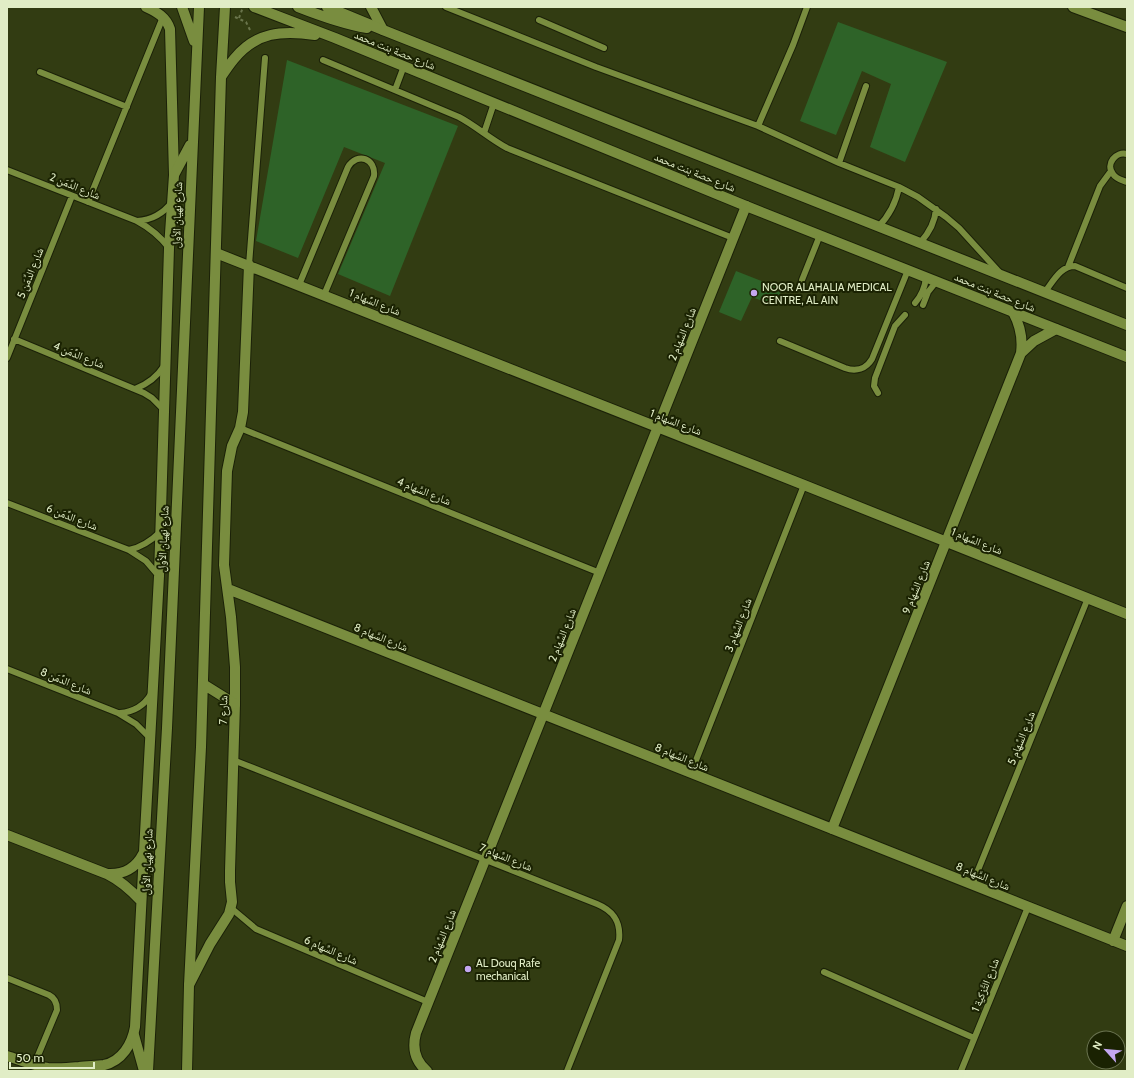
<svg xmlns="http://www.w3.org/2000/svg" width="1134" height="1078" font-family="Cabin,'Noto Naskh Arabic',sans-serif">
<rect width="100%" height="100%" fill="#323c12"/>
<path fill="#2e6328" d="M838,22L947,62L905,162L870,147L891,84L862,71L836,135L800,121Z
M287,60L458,126L390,296L338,274L385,163L344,147L298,258L256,241Z
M736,271L782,289L775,306L752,297L741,321L719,312Z"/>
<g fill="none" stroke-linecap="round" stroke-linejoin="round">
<g stroke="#1b2108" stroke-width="8">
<path id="lane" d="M446,7L596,67L758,126L839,163L899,187L918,197L946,217L959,228L1000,273
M539,20L604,48
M323,60L459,117C476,126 490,139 507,148L733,238
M40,72L127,107
M395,90L404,66
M758,126L793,45L807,7
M484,133L494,103
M1127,154C1116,151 1105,164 1113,174C1116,179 1122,180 1127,182
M839,163L866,86
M7,170L137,221C150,228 160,236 169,248
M88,202L163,17
M137,221C152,220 163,214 172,202
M878,227C890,215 896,203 899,187
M920,243C929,233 935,223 936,209
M249,265L265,58
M1068,267L1100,186L1111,171
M802,280L820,235
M299,285L348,167C357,152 376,158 374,176L324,295
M1044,293C1053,282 1060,266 1075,266L1127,288
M915,303C922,295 925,288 926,277
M923,305L928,292L936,282
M14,339L144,393L152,398L164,410
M780,341L845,368C856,372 866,369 872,359L908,270
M7,358L72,196
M135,389C148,384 157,377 164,366
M878,393L874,386L875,378L895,326L905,315
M240,428L600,573
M7,503L129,550L146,561L158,575
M129,550C142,547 151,541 160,532
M7,669L118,713L136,724L150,738
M120,713C133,712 144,706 151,694
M233,760L597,904C614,911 621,922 619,940L567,1071
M691,773L804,485
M972,885L1088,598
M231,908L256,929L428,1002
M824,972L974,1038
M7,978L49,995C55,998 57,1003 57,1010L34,1065
M961,1071L1028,907"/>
</g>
<g stroke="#1b2108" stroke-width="12">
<path id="street" d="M371,7L383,30
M1073,7L1127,27
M216,253L804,485L1127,614
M1021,353L1034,341L1056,329
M228,589L1127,946
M832,829L1021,353C1023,338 1020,325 1013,312
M7,835L107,874C121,881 131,890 141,901
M107,874C123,875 136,868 143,854
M1113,941L1127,906
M189,985L210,944L229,914L232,902L230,882V871L235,704V667L231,617L224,565L227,471L232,446L240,428L243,412L249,265
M7,1056C20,1060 34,1066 48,1068C58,1069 69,1068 79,1067C87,1066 96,1066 104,1065C122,1061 132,1044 135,1027L144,852L159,576L169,248L174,175L170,29C166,17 157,12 146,7
M427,1071C415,1061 412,1048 416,1033L746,206"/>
</g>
<g stroke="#1b2108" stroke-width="12">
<path id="secondary" d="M182,7L194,41
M254,7L335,38L746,206L1127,357
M298,7C321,16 343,24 367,28
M327,7L383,30L1127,325
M221,77C225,71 229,65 234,59C256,32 282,30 315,35
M174,175L190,145
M203,684L235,704
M134,1035L144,1071
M148,1071L167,728L199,7
M187,1071L189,985L201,747L221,77L225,7"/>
</g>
<path stroke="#6a754c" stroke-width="2" stroke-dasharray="3 3" stroke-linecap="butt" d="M235,17L246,22L251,32
M239,18L243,7"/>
<use href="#lane" stroke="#798d3f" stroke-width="6"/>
<use href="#street" stroke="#798d3f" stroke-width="10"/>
<use href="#secondary" stroke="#798d3f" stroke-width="10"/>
</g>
<g fill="#c4a7f1" stroke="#1a2202" stroke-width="1.5">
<circle cx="754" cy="293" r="4"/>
<circle cx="468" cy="969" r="4"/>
</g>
<g text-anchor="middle" stroke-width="4" stroke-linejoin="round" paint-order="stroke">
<g font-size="11" fill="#e1edc6" stroke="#1a2202">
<text transform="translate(395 50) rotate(22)" y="4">شارع حصة بنت محمد</text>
<text transform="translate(695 172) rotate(22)" y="4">شارع حصة بنت محمد</text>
<text transform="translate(75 186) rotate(22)" y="4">شارع الدِّمَن 2</text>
<text transform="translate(177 215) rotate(-88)" y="4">شارع نهيان الأول</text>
<text transform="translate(30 273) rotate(-68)" y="4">شارع الدِّمَن 5</text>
<text transform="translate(995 292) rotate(22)" y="4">شارع حصة بنت محمد</text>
<text transform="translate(375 302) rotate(22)" y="4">شارع السِّهام 1</text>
<text transform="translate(682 334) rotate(-68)" y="4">شارع السِّهام 2</text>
<text transform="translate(79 355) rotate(22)" y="4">شارع الدِّمَن 4</text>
<text transform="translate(676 422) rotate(21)" y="4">شارع السِّهام 1</text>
<text transform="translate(424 491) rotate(22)" y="4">شارع السِّهام 4</text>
<text transform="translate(72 517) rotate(21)" y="4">شارع الدِّمَن 6</text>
<text transform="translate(163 539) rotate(-87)" y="4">شارع نهيان الأول</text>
<text transform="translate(977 541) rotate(22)" y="4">شارع السِّهام 1</text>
<text transform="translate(916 587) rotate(-68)" y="4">شارع السِّهام 9</text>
<text transform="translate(738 625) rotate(-69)" y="4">شارع السِّهام 3</text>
<text transform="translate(562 635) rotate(-68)" y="4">شارع السِّهام 2</text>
<text transform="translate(381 637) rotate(22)" y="4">شارع السِّهام 8</text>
<text transform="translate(66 681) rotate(22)" y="4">شارع الدِّمَن 8</text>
<text transform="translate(223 710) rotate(-89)" y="4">شارع 7</text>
<text transform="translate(1021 738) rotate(-68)" y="4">شارع السِّهام 5</text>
<text transform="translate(682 757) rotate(22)" y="4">شارع السِّهام 8</text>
<text transform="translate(506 857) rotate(22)" y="4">شارع السِّهام 7</text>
<text transform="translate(147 862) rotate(-87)" y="4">شارع نهيان الأول</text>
<text transform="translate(983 876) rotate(22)" y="4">شارع السِّهام 8</text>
<text transform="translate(442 936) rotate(-68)" y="4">شارع السِّهام 2</text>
<text transform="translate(331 950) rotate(23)" y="4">شارع السِّهام 6</text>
<text transform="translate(985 985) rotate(-68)" y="4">شارع التَّزكية 1</text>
</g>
<g font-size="11" fill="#e1edc6" stroke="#1a2202" text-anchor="start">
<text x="762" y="291">NOOR ALAHALIA MEDICAL<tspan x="762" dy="13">CENTRE, AL AIN</tspan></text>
<text x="476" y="967">AL Douq Rafe<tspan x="476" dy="13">mechanical</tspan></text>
</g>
</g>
<rect width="1134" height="1078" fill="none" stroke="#e1edc6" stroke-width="16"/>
<g transform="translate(1106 1050) rotate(297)"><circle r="19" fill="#1a2202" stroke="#6a7350"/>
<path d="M0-3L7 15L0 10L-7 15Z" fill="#c4a7f1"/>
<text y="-6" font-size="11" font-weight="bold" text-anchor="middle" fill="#e1edc6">N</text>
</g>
<path d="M10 1062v6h84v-6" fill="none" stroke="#e1edc6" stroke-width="2"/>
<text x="16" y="1062" font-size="12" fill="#e1edc6" stroke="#1a2202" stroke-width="3" paint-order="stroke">50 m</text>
</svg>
